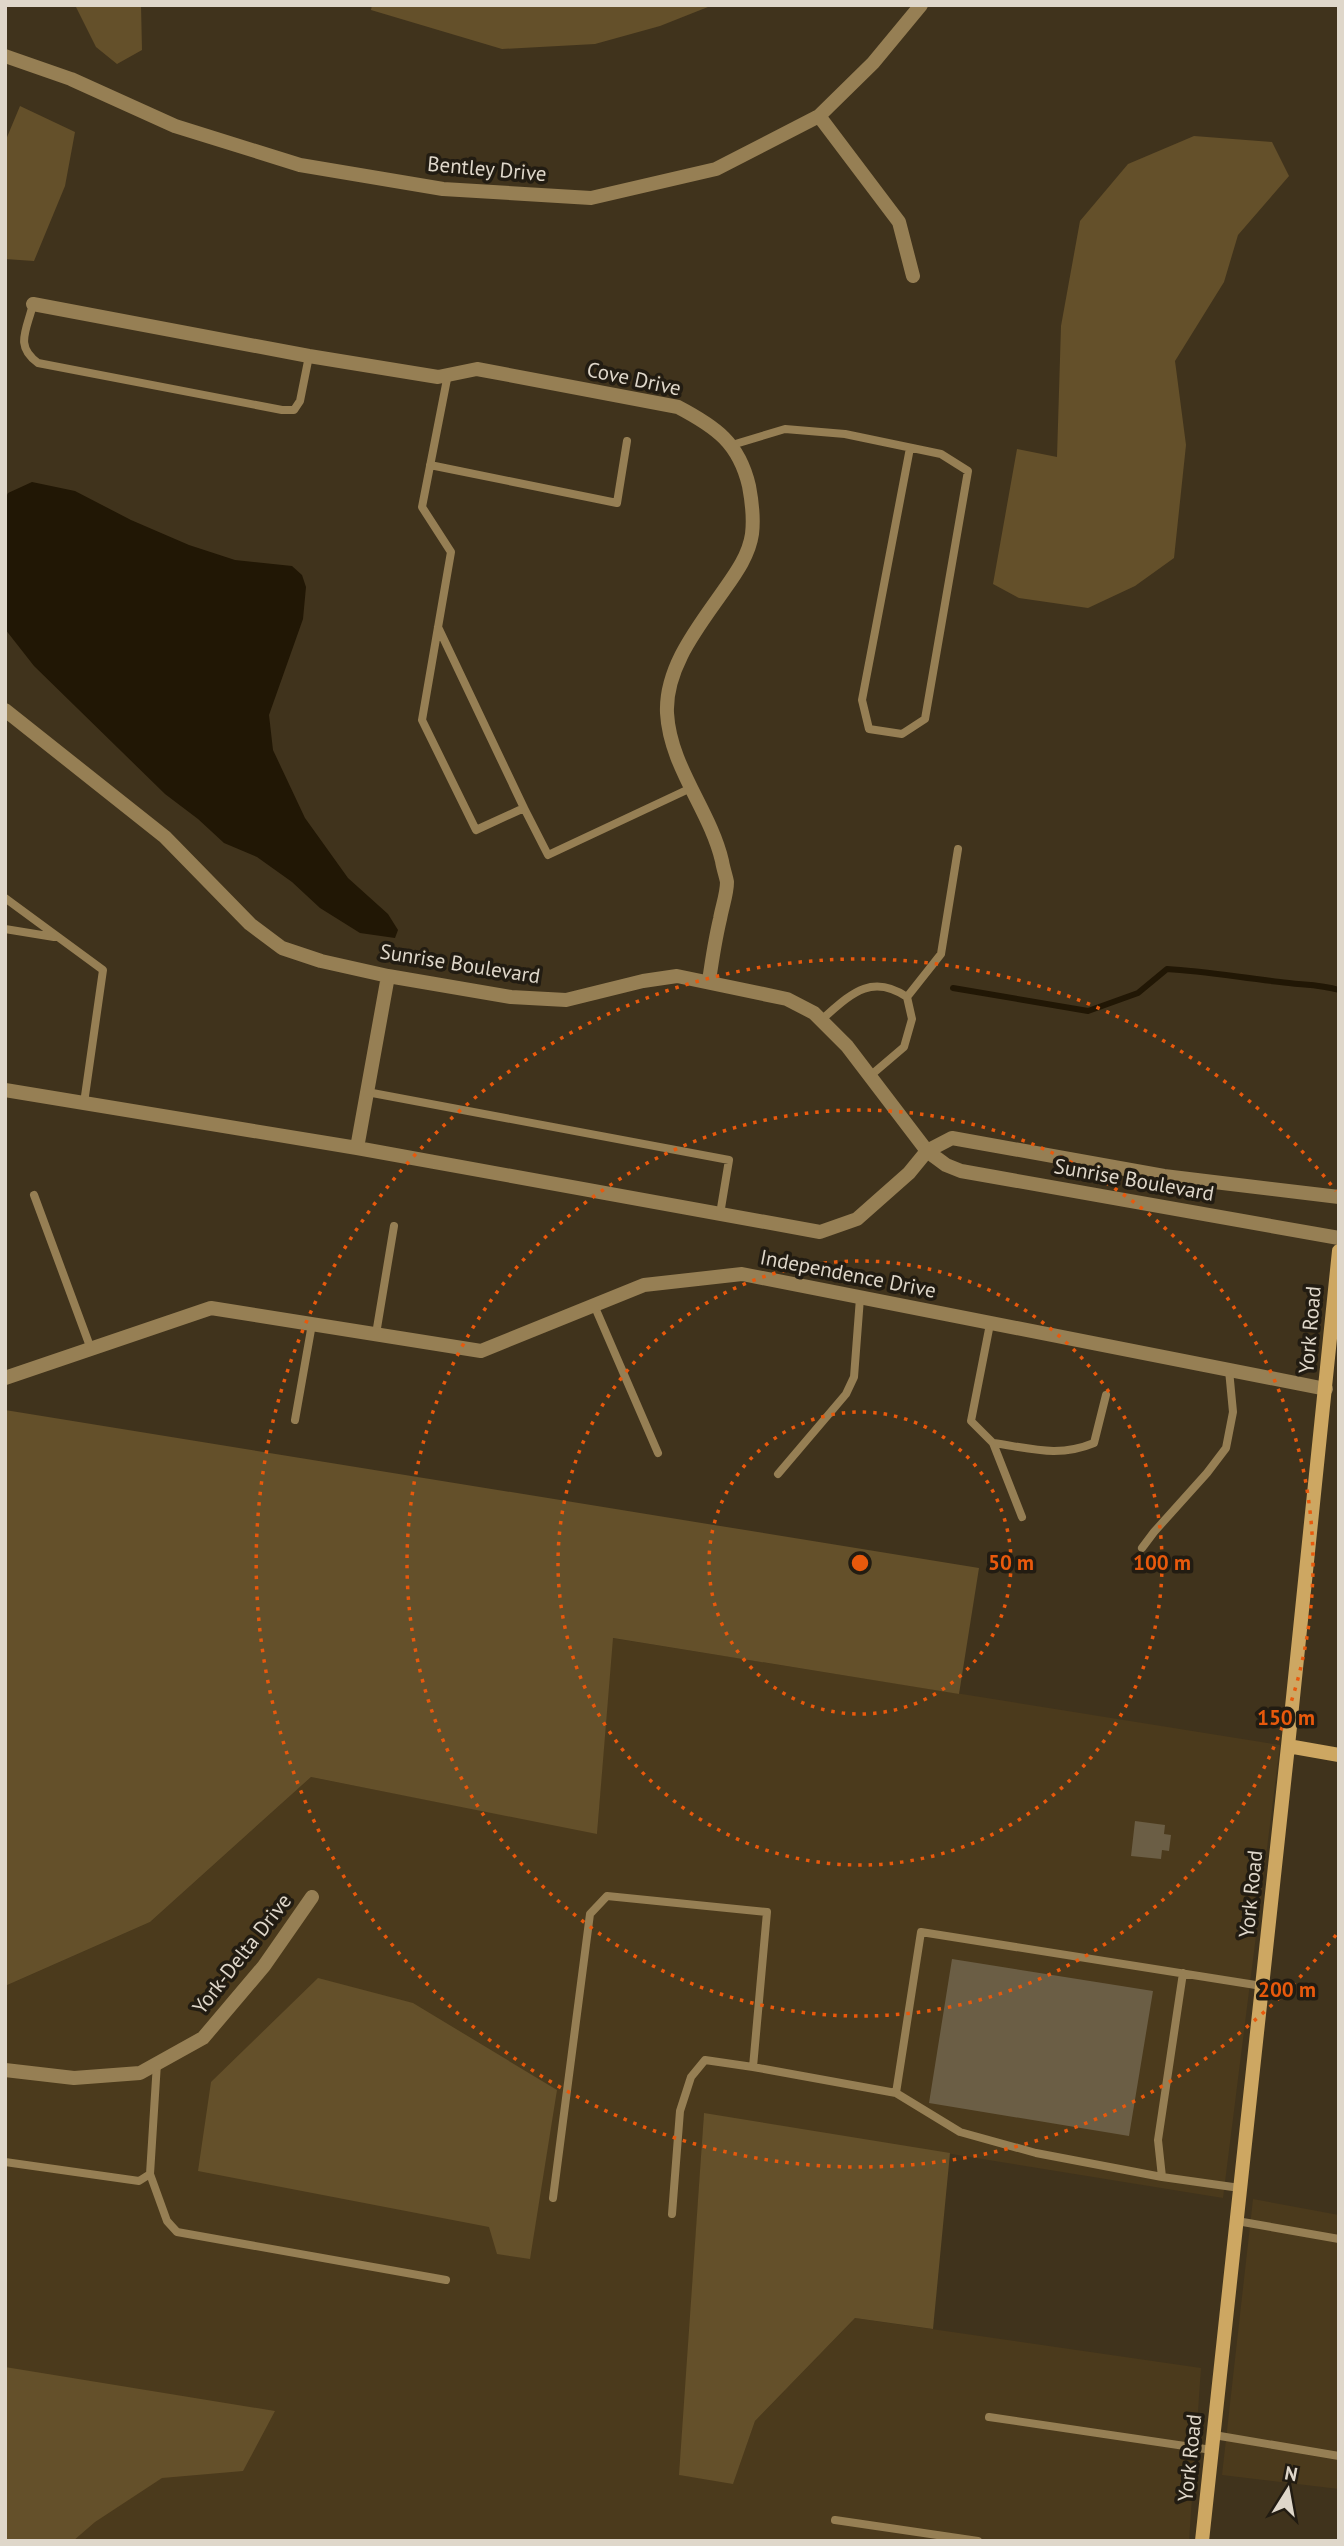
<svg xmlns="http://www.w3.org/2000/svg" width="1344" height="2546" font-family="'PT Sans',sans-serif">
<rect width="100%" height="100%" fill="#40331c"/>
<path fill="#4b3a1c" d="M612,1638L1280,1745L1223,2198L704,2114L680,2475L733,2483L755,2421L855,2318L1201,2368L1189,2541H5V1986L150,1922L311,1777L597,1833Z
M1253,2199L1339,2215V2489L1222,2475Z"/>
<path fill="#64502a" d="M75,5H141L142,50L117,64L96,47Z
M372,5H713L660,26L595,44L502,49L371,10Z
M20,106L75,132L65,186L34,261L5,259V142Z
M1194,136L1272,142L1289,176L1238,235L1224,282L1175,361L1186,445L1174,558L1135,586L1088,608L1019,598L993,584L1017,449L1057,457L1061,326L1080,221L1128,164Z
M5,1410L979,1568L959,1694L613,1638L597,1834L311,1777L150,1922L5,1986Z
M318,1978L413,2003L557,2090L530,2259L497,2254L489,2227L198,2171L211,2082Z
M704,2113L950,2153L933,2329L855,2318L755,2421L733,2484L679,2475Z
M5,2367L275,2411L243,2471L162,2478L95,2522L73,2541H5Z"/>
<path fill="#211705" d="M32,482L75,491L131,520L189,545L235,560L292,566L302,575L306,587L303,619L269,715L273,750L305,818L348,878L388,914L398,930L395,938L360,933L320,908L292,882L257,857L224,843L198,819L165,794L34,666L5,629V499L8,493Z"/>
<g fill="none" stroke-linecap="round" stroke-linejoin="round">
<path stroke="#211705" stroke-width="6" d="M953,988L1088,1011L1138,993L1167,969C1205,971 1242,978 1280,982C1300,985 1320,984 1339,990"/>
</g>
<path fill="#6b5e45" d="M1135,1821L1165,1825L1164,1834L1171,1835L1169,1851L1162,1850L1161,1859L1131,1856Z
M952,1959L1153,1991L1129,2136L929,2103Z"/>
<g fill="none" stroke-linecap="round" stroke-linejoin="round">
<path stroke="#967f54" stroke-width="8" d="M33,304C27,330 14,346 38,363L282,410H294L300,401L309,356
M448,374L422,507L451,552L422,720L476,830L524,808L548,855L691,788
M732,445L785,429L845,434L941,454L968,471L925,719L902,734L869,729L862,700L910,448
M430,465L617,503L627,441
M438,627L524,808
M5,898L103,970L84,1103
M5,929L54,937
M907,997L941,954L958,849
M821,1020C849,996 870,972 907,997L912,1019L904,1047L870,1076
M367,1092L729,1160L720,1214
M34,1195L91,1349
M594,1305L658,1453
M990,1324L971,1421L993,1443L1022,1517
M376,1334L394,1226
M295,1420L312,1324
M993,1443C1030,1448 1058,1458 1094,1443L1106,1395
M778,1474L846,1394L854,1377L860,1298
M1142,1548L1154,1532L1207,1473L1226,1448L1233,1412L1229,1370
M1183,1973L1158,2140L1162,2177L1240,2188
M896,2093L960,2132L1036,2153L1162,2177
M5,2162L139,2181L150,2174L157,2063
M150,2174L167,2221L177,2232L446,2280
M553,2198L590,1914L607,1896L767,1912L753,2067L896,2093L921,1932L1262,1986
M672,2214L680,2111L691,2077L705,2060L753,2067
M1237,2221L1339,2239
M989,2417L1212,2450
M1214,2435L1339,2456
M835,2520L978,2541"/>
<path stroke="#967f54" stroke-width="14" d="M5,56L71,79L175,126L300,165L443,189L591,198L716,169L819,116L873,63L921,5
M819,116L899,222L913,276
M33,304L309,356L438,377L477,369L678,407C716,427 739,443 749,486C752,502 754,518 752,534C749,555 736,573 724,590C699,626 665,667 667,713C670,767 710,810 722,861C723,868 726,876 727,882C727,894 722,907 720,919C715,940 712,960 709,981
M5,710L165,837L250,924L282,948L321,961L388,976L511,997L566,1000L643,981L677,976L787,999L814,1013L847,1046L927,1151L946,1165L961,1171L1339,1238
M5,1090L357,1148L820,1232L857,1219L909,1173L927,1151L952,1138L1164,1176L1339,1197
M357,1148L388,976
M5,1378L211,1308L481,1351L644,1285L742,1274L1326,1389
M5,2070L74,2078L140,2073L203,2038L264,1966L312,1897"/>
<path stroke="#cda762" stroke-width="14" d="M1288,1746L1339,1755
M1202,2541L1288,1746L1339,1251"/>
</g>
<g fill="none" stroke="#e8590c" stroke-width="3.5" stroke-dasharray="3.5 7">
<circle cx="860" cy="1563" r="151"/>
<circle cx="860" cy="1563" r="302"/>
<circle cx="860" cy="1563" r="453"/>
<path d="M1336 1935A604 604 0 1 1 1336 1191"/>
</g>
<g text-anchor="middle" stroke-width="7" stroke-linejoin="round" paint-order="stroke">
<g font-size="21" fill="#dfd7ca" stroke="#221c12">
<text transform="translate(487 169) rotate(5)" y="7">Bentley Drive</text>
<text transform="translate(634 379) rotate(12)" y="7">Cove Drive</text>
<text transform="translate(460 964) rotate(9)" y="7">Sunrise Boulevard</text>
<text transform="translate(1134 1180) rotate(10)" y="7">Sunrise Boulevard</text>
<text transform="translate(848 1274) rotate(11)" y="7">Independence Drive</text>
<text transform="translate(1310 1330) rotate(-85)" y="7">York Road</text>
<text transform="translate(1251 1894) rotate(-84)" y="7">York Road</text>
<text transform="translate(242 1954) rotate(-52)" y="7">York-Delta Drive</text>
<text transform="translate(1190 2458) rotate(-84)" y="7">York Road</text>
</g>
</g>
<circle cx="860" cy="1563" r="10" fill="#e8590c" stroke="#221c12" stroke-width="3.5"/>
<g font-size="21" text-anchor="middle" font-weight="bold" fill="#e8590c" stroke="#221c12" stroke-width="7" stroke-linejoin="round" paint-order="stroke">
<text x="1011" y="1570">50 m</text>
<text x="1162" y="1570">100 m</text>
<text x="1286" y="1725">150 m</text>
<text x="1287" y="1997">200 m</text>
</g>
<rect width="1344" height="2546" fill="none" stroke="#dfd7ca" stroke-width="14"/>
<g transform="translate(1288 2490) rotate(11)" stroke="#221c12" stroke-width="5" paint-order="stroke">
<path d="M0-5L12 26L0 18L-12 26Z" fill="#dfd7ca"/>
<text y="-10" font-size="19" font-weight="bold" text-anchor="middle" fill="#dfd7ca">N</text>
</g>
</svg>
